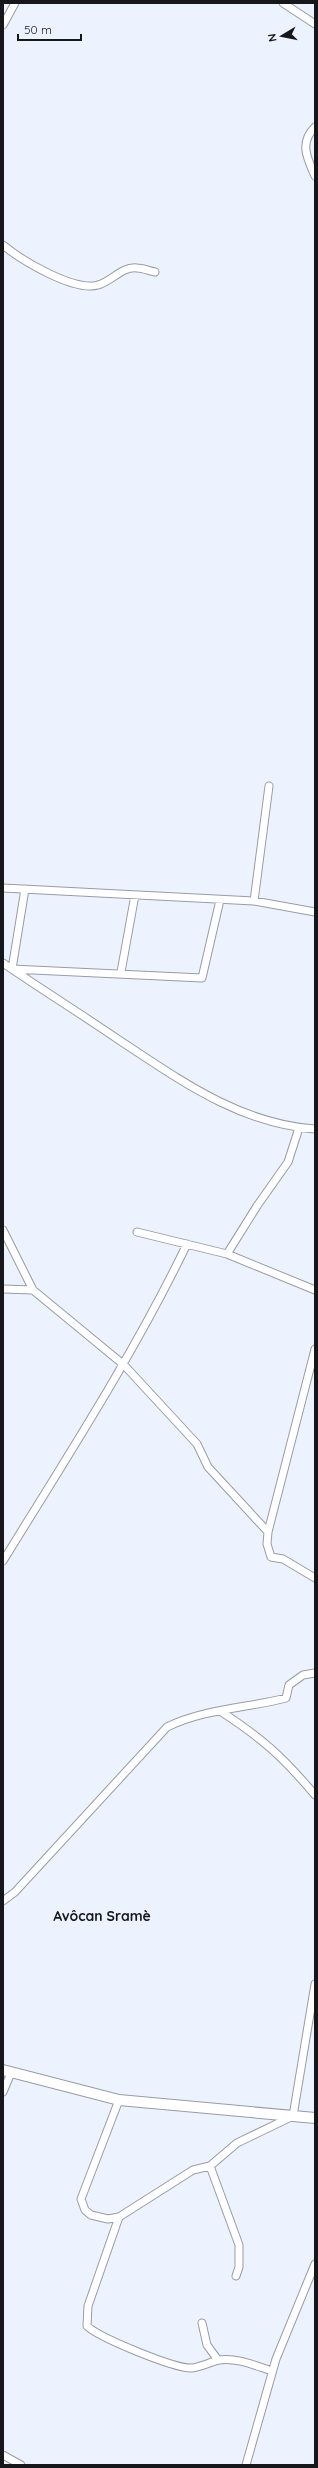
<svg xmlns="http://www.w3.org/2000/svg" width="318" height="2468" font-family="Quicksand,sans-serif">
<rect width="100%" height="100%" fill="#edf3fe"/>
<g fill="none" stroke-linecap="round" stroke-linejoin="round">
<g stroke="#979ca6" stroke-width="9">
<path id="minor" d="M283,3L315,24
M3,25L15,3
M315,127C299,143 307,158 315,176
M3,245C21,260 74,292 98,285C111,282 122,266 137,268C143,268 149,271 155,272
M3,888L254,901L315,912
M25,889L12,969L202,978L220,900
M254,901L269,786
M3,963C41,989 81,1014 119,1040C180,1080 240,1124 315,1129
M121,972L135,895
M3,1230L33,1290L124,1365L197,1444L208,1467L268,1532
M137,1232L227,1254L315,1290
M227,1254L257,1206L288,1162L299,1128
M3,1289L33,1290
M315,1349L268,1532L267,1544L271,1557L283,1559L315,1578
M3,1561C67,1457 134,1354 187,1244
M220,1711C262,1738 283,1757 315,1795
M3,1901L15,1892L167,1727C204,1709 247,1708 286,1698L289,1685L303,1675L315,1673
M3,2092L11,2073
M119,2100L81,2199L85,2210L91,2215L108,2219L119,2217L193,2170L210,2166L237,2143L293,2116L315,1984
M210,2166L239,2245V2267L236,2276
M119,2217L88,2306L87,2326C100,2338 175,2369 192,2368C201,2367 210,2362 219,2360C236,2357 256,2366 272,2371
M202,2323L207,2345L218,2360
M3,2455L21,2465
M246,2465L276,2359L315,2264"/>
</g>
<g stroke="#979ca6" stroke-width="12">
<path id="secondary" d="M3,2070L119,2100L315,2118"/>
</g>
<use href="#minor" stroke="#fff" stroke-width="7"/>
<use href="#secondary" stroke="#fff" stroke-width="10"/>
</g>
<g text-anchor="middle" stroke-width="4" stroke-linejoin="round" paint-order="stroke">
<g font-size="14" font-weight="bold" fill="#15171b" stroke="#edf3fe">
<text x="102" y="1921">Avôcan Sramè</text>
</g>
</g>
<rect width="318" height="2468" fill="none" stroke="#15171b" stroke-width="8"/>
<g transform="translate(282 36) rotate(260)" stroke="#edf3fe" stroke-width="3" paint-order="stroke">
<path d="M0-3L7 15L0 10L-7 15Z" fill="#15171b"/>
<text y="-6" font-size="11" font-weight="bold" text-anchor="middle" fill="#15171b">N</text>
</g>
<path d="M18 34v6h63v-6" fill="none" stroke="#15171b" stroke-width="2"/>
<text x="24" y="34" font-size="12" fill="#15171b" stroke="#edf3fe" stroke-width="3" paint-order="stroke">50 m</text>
</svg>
